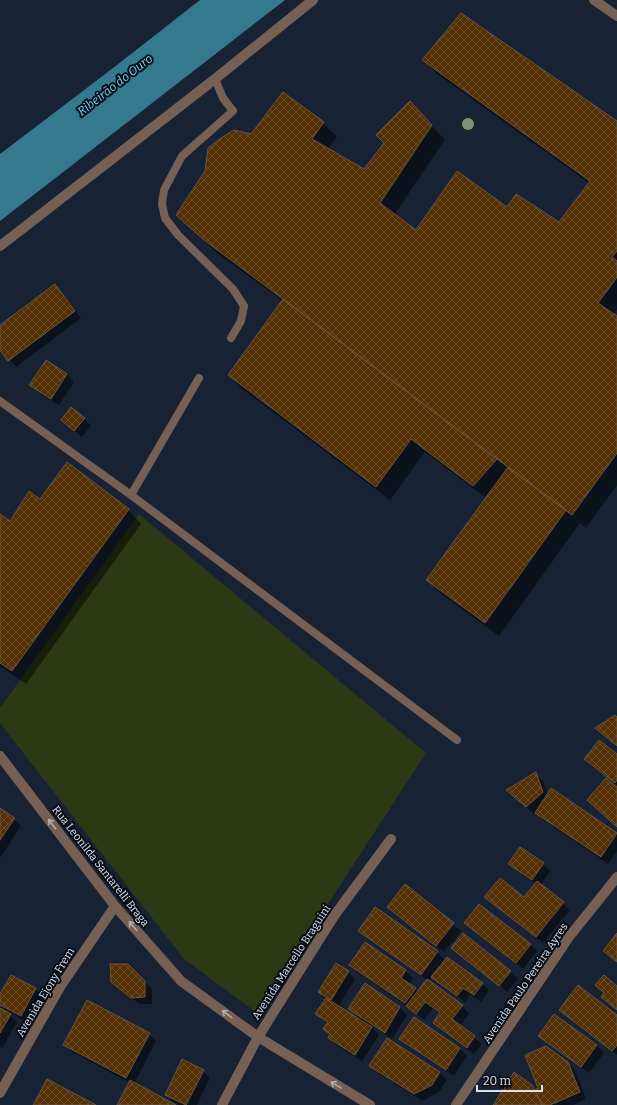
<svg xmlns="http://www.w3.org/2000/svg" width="617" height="1105" font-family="Bitter,serif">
<defs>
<pattern id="building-cross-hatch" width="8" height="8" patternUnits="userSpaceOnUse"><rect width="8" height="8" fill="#532f02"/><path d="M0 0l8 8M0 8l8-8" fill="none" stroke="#6b4d27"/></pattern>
</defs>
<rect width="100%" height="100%" fill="#182235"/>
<path fill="#2d3914" d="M139,514L426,753L257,1013L184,959L0,723V708Z"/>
<path fill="#35798f" d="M200,0H285L0,221V154L117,65Z"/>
<path fill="#0007" d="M424,60L617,122V309L613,315L617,318V485L586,528L580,523L499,636L441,594L428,580L486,498L425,452L390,500L242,389L229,375L283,301L218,254L177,215L251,136L323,123L337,137L328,149L365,171L423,116L445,140L394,215L416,232L508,208L559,224L589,183L437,74Z
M55,285L62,293L81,318L16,367L0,348V326Z
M67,374L74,382L59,405L38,392L30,385Z
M84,418L91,426L82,437L62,420Z
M40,501L128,510L141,524L26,684L0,666V515L10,522Z
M617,718V747L596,729Z
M617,755V785L592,766L585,759Z
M535,774L543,781L548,794L551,790L617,834V851L608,864L543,820L536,812L534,814L515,797Z
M0,809L14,819L21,826L0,858Z
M510,864H543L550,871L541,885L570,910L543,943L493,904L524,898L536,884L517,871Z
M405,885L461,931L444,952L395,914L388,907Z
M466,923L530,944L537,951L523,969L473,930Z
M360,930L437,952L445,960L482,983L489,990L481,1002L470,994L465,1002L440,984L432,976L429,981L462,1006L469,1013L460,1026L482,1044L474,1054L441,1030L434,1022L441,1014L433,1008L424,1020L407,1006L357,972L350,965L365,943L406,971L413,978L409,984L418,992L427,980L367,938Z
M463,934L518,979L507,992L460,955Z
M127,965L152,989V1004H139L112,982Z
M348,972L355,979L338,1007L360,1020L350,1009L366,985L400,1008L407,1015L392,1039L369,1024L379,1035L362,1061L336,1045L329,1038L331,1035L325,1029L328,1024L317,1013L326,999L319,992Z
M35,989L42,996L28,1023L4,1009L0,1006V996Z
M0,1009L10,1015L17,1022L2,1048L0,1046Z
M560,1010L617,1016V1055L567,1017Z
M415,1019L460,1049L467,1056L454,1076L408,1046L401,1039Z
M149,1034L156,1041L134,1084L174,1105H118L130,1083L72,1052L65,1045Z
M540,1036L596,1045L604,1053L589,1073L547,1043Z
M388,1040L440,1073L447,1080L439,1092L422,1101L378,1073L371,1065Z
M567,1063L575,1070L586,1099L573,1105H494L532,1086L536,1090Z
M203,1071L210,1078L197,1105H179L173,1102L166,1095Z"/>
<path fill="url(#building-cross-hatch)" stroke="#6a5542" d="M461,13L617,121V251L612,257L617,261V277L598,303L617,316V453L572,515L204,240L176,215L205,171L208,148L221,138L234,130L251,134L283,92L324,122L312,139L364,169L384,143L376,135L410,101L432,125L380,203L416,230L457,171L507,207L516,194L559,222L590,181L422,60Z
M55,284L75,311L8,361L0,350V325Z
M283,299L497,459L473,486L411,439L376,487L228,375Z
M46,360L67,374L51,399L29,385Z
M71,407L85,418L74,431L61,420Z
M67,462L129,509L12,671L0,663V514L10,521L29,491L40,499Z
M508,467L566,510L485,623L426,580Z
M615,715L617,717V746L595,728Z
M599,740L617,754V780L615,783L584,759Z
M536,772L543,792L526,807L506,790Z
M606,778L617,787V827L587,800Z
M551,788L617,833L601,857L535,813Z
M0,808L15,818L0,840Z
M520,847L544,863L532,880L508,864Z
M500,878L524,897L537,881L564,902L536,937L484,897Z
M405,884L454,923L436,946L387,907Z
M479,904L531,944L516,963L464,923Z
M375,907L438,951L421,975L358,931Z
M463,933L511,971L499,986L451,948Z
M617,933V962L603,951Z
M365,942L406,970L401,978L416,988L405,1003L349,965Z
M447,957L483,983L474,995L463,988L457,996L431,977Z
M336,963L349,971L331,1000L318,992Z
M110,964H128L145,981V997L131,998L111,982Z
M11,975L36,988L21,1016L0,1005V994Z
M604,975L617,986V1010L601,997L604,993L595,985Z
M427,979L463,1005L452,1019L475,1036L467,1048L433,1023L440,1012L425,1002L416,1014L406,1006Z
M365,983L400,1007L385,1033L348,1009Z
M578,985L617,1015V1045L612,1051L559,1010Z
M326,998L372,1027L355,1055L328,1038L330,1034L323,1029L328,1022L315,1014Z
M87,1000L150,1033L126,1078L63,1045Z
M0,1008L11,1014L0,1033Z
M554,1014L597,1045L581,1067L538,1036Z
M414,1017L460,1048L446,1070L399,1039Z
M387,1038L440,1072L432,1085L414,1094L369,1066Z
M546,1046L568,1062L580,1092L550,1105H542L535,1090L538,1088L525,1055Z
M182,1059L204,1070L186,1105L165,1095Z
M514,1072L532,1085L542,1105H493Z
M47,1079L96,1105H33Z
M130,1080L176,1105H117Z"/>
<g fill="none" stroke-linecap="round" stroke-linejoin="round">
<path stroke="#766054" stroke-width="8" d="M215,79L223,98L233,111L182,156L164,190L162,204L165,218L178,235L233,289L244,306L241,321L231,338
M0,401L131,495L457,740
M131,495L199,378"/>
<path stroke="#766054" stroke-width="10" d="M594,0L617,16
M0,246L215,79L313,0
M0,756L115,906L181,981L258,1037L370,1105
M0,1093L60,987L115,906
M222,1105L258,1037L283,997L334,916L391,839
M456,1105L569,937L617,877"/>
</g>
<circle fill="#809370" cx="468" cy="124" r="6"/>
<defs><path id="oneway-shaft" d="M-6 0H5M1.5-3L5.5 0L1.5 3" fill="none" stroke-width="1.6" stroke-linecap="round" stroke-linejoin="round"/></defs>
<g stroke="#b1adb0">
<use href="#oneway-shaft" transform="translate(52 824) rotate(-127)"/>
<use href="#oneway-shaft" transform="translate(133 926) rotate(-131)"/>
<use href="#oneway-shaft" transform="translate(227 1014) rotate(-144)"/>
<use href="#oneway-shaft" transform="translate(336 1085) rotate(-149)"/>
</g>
<g text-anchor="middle" stroke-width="4" stroke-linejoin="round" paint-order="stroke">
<g font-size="11" fill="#d9e0ee" stroke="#070b14">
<text transform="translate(101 866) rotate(52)" y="4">Rua Leonilda Santarelli Braga</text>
<text transform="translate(291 962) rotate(-57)" y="4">Avenida Marcello Braguini</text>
<text transform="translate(525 983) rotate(-56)" y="4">Avenida Paulo Pereira Ayres</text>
<text transform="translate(45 992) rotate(-59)" y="4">Avenida Ejony Frem</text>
</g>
<g font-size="12" font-style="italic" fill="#73dafb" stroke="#070b14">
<text transform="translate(115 85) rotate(-38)" y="4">Ribeirão do Ouro</text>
</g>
</g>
<path d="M477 1085v6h65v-6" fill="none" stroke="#d9e0ee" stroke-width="2"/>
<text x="483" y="1085" font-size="12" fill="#d9e0ee" stroke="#070b14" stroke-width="3" paint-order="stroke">20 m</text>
</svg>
